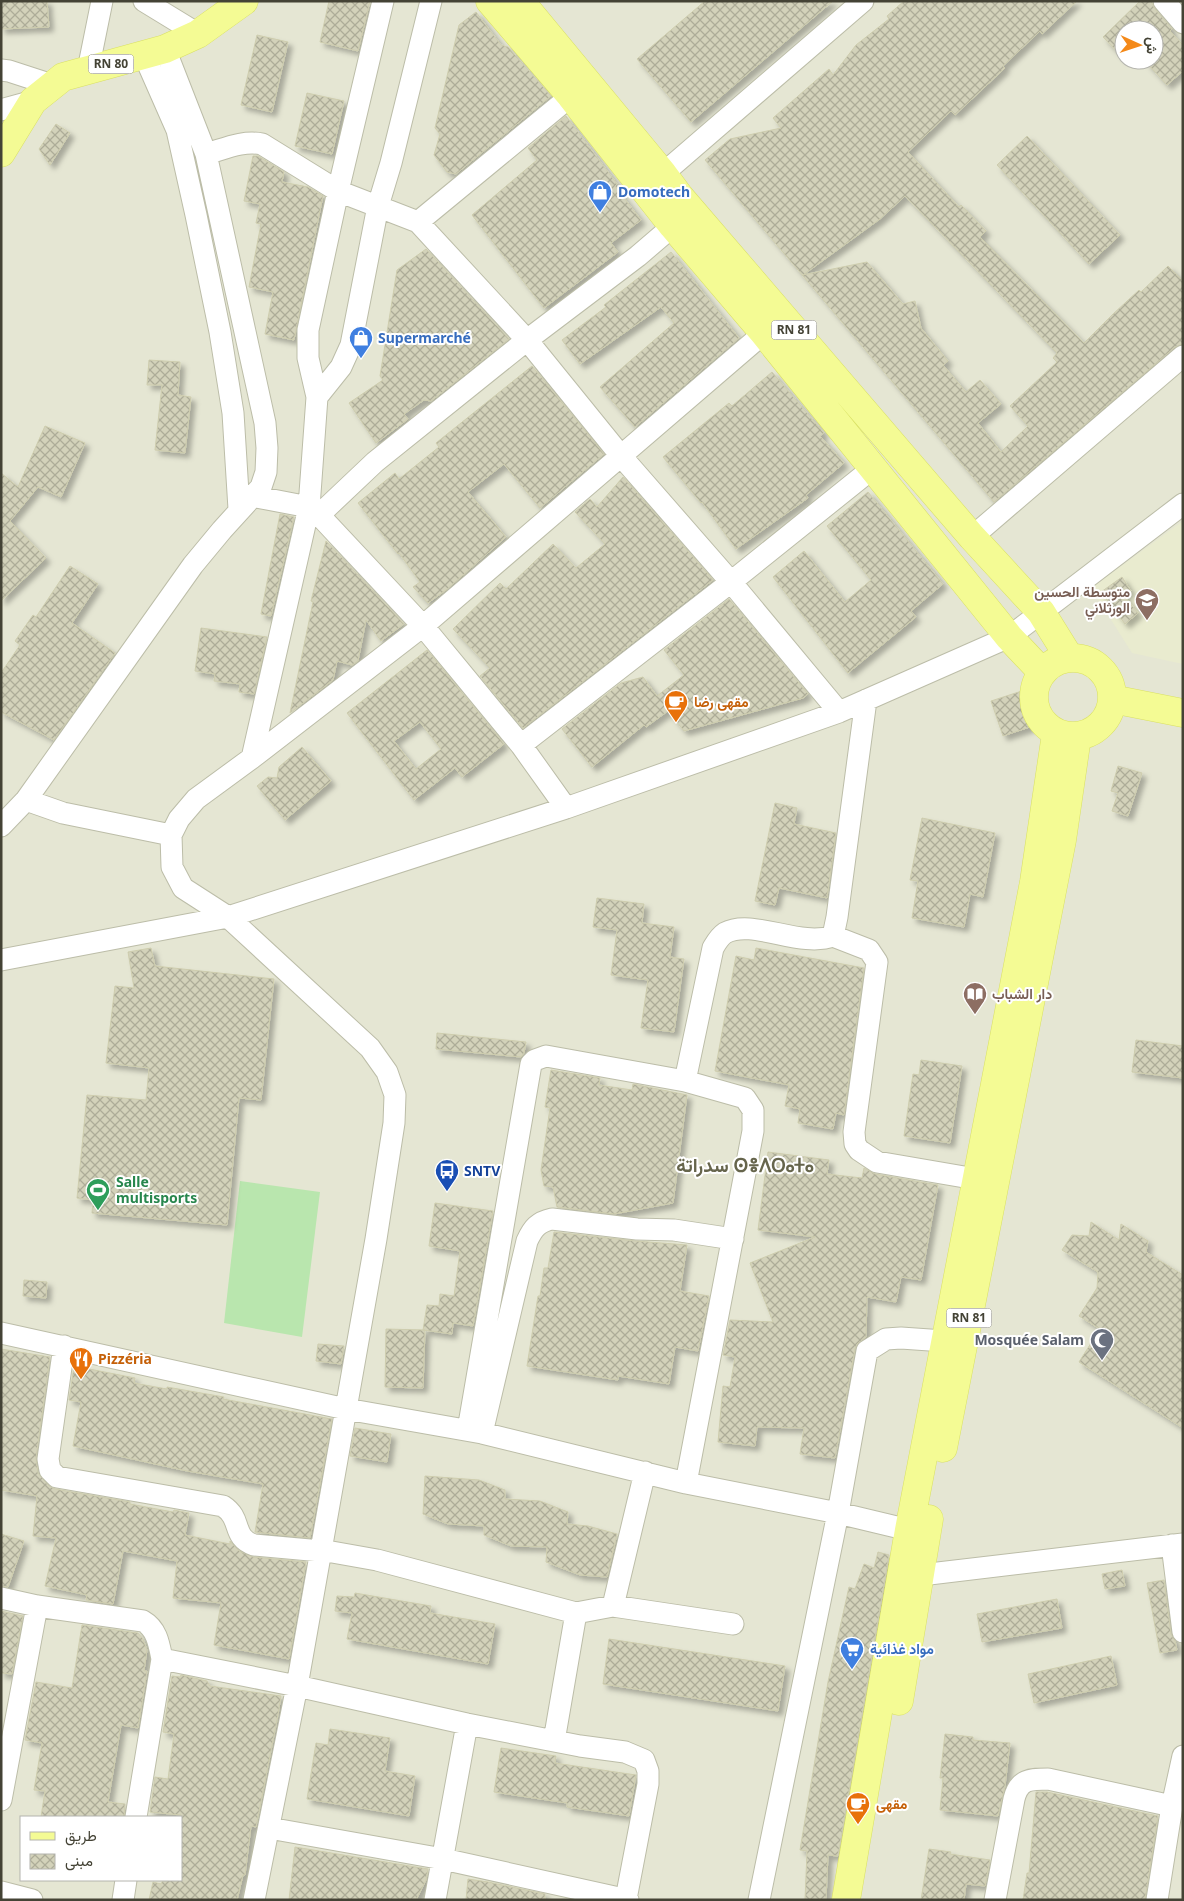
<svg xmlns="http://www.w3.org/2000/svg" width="1184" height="1901" font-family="'Noto Sans',Vazirmatn,'Noto Sans Tifinagh',sans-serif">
<defs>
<pattern id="building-cross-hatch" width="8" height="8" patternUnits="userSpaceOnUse" patternTransform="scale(1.25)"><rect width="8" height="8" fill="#d3d2ba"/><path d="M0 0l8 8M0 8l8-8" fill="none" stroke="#adac98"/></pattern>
<filter id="shadow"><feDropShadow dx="4.5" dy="4.5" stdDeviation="2.5" flood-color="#0004"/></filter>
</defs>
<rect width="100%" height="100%" fill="#f1f2e5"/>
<path fill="#e5e6d3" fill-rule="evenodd" d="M1,1H1183V1900H1ZM1124,30H1154V60H1124ZM21,1817H181V1880H21Z"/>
<path fill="#e9ebcf" d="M1183,521V664L1132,653L1091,588Z"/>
<path fill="#b9e6ae" d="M240,1181L320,1192L302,1337L224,1323Z"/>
<path fill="url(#building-cross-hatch)" stroke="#cecdae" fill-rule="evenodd" filter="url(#shadow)" d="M1,1H47L49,27L1,29Z
M329,1H370L358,51L320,42Z
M705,1H833L691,122L637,59Z
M904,1H1077L1042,34L1040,31L1003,66L1005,68L955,115L951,111L908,152L959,207L961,205L986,231L980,237L1084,343L1113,314L1139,290L1141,292L1168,266L1183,281V344L1175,347L994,502L705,160L730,139L781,128L773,118L829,69L833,75L856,45L889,19L887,16ZM905,196L1057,353L1053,358L1057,362L1010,406L1028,426L1001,452L978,423L1001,404L980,380L966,392L943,365L948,361L921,328L915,301L903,304L867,262L803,275L880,219Z
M1140,1H1151L1155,9L1172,29L1170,31L1183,45V71L1167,85L1144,60H1154V30H1124V59L1103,37Z
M476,12L501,45L508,47L551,96L456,174L447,172L434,155L440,134L435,128L459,25Z
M257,35L288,42L272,112L241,105Z
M307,93L344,101L332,154L295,146Z
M566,116L617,184L615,186L641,220L611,243L618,252L544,308L472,215L537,160L528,148Z
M56,124L70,133L50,165L39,149Z
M1027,136L1120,235L1089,264L997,165Z
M253,156H258L284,172L282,182L308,187L323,196L294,340L265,334L273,292L249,287L261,224L256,223L260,204L244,201Z
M426,249L509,339L431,401L424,400L404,414L408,419L376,443L349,403L383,380L380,376L397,270Z
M671,252L739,338L635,427L600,387L674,323L661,307L580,364L562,340L606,307L604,305Z
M149,360L180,362L178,395L191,397L185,453L155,450L162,385H147Z
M532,366L604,454L540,508L504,464L468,492L506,537L446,590L428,603L413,587L420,582L399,553L398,554L358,503L395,473L399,479L439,447L436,443Z
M772,372L824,433L820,436L844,463L806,495L808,498L736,549L702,502L701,503L663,457L729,403L732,406Z
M45,426L85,443L61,497L38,487L10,521L46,558L1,601V473L18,487Z
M623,477L713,580L523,728L480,676L490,668L453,629L500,583L506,589L553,544L576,568L605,544L575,512L590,499L597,507Z
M868,492L943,584L911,611L916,617L848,673L773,577L804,551L845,602L871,580L827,526Z
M280,514L294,517L271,616H270L261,614Z
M326,541L404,624L381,641L366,620L358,661L352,665L337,661L333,680L290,713L313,602L311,601Z
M70,566L98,584L72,623L115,653L54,740L1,712V673L20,645L15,641L33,615L36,617Z
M1122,577L1131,591L1124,596L1138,613L1125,624L1101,592Z
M729,599L808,694L803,698L684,731L668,711L646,727L644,725L592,767L562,729L621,683L643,677L657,696L684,675L664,650Z
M201,628L267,637L254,694L239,692L240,684L214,681L215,674L195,671Z
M427,650L504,744L462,777L455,768L414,800L347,713ZM420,722L441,749L416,769L394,741Z
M1028,689L1039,724L1003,736L991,701Z
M302,747L331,781L285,820L257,786L268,777L277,778L279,767Z
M1118,766L1142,773L1128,816L1112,811L1118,793L1111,791Z
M775,803L797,808L794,824L836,833L827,898L779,888L775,905L755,901Z
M922,818L995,833L983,897L970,894L964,927L912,918L918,881L910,880Z
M597,898L644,904L642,923L674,927L670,957L684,959L674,1032L641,1028L648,980L611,975L617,930L593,927Z
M151,948L155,966L274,979L261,1100L239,1098L227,1225L92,1213L93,1200L77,1198L87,1095L146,1100L149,1068L106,1063L115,986L134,988L128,952Z
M756,948L864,968L844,1115L836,1113L833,1129L798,1123L800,1109L785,1106L789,1085L715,1071L736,956L754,960Z
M437,1033L526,1042L524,1053L521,1057L436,1049Z
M1136,1040L1183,1046V1078L1132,1072Z
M921,1060L962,1066L950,1143L904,1136L913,1074L919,1075Z
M551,1070L600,1078L599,1085L632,1090L633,1084L687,1095L673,1203L614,1214L557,1207L553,1187L544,1186L541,1170L550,1108L545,1107Z
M768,1152L829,1160L827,1174L862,1178L864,1168L875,1174L938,1185L921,1280L901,1277L896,1302L867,1297L866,1337L857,1344L855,1349L835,1458L800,1454L804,1428L757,1427L755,1446L718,1442L723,1386L730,1387L735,1357L723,1355L730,1320L773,1322L750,1263L815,1237L758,1230Z
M435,1203L493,1211L473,1326L453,1323L452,1334L423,1330L427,1305L439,1306L440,1294L454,1296L460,1251L429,1246Z
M1091,1222L1119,1240L1121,1224L1148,1241L1146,1252L1183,1275V1428L1079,1362L1100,1329L1079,1316L1097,1288L1098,1272L1062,1250L1072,1235L1089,1236Z
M554,1232L636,1241L687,1245L680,1291L709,1296L698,1351L675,1347L669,1384L618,1376V1380L527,1366L538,1296H540L544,1268H548Z
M24,1280L47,1282L46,1298L23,1296Z
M386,1329L425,1330L423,1388L385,1387Z
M318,1344L344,1346L341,1364L316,1361Z
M1,1349L50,1357L36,1458L38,1473L49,1486L55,1489L130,1502V1504L173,1512L174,1510L189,1513L185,1535L230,1544V1541L239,1551L253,1557L306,1562L289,1659L214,1645L221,1603L173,1598L177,1561L123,1551L113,1604L86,1600L87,1595L45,1586L56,1538L33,1536L37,1496L1,1490Z
M74,1366L135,1378L134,1383L167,1389V1387L224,1397L223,1399L332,1419L310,1538L255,1532L263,1484L187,1471L73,1446L81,1402L69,1400Z
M355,1428L391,1434L387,1462L350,1456Z
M425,1476L479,1480L505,1490V1499L540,1501L568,1512L567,1524L588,1526L617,1534L607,1577L580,1575L546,1562L547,1547L511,1546L484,1535V1526L448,1524L423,1514Z
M1,1534L24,1541L8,1587L1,1586Z
M878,1552L889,1555L838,1856L828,1855L826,1900H805L807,1851L800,1850L828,1682L849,1587L855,1589L864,1564L874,1568Z
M1122,1570L1125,1586L1105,1589L1102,1574Z
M1164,1580L1171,1634L1175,1641L1177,1650L1160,1653L1147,1583Z
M355,1593L431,1606L430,1613L495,1624L488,1664L347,1639L352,1613L335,1611L337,1596L354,1597Z
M1057,1599L1062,1628L982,1642L977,1614Z
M1,1611L23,1616L12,1674L1,1673Z
M82,1625L138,1633L143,1639L147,1650L144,1671H147L138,1728L121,1725L108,1802L125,1804L124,1817H41L45,1791L34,1790L42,1743L25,1740L36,1682L72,1688Z
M609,1639L785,1666L778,1711L603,1684Z
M1111,1656L1117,1685L1034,1703L1028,1674Z
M181,1675L207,1681L210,1686L281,1696L278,1715L256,1827L251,1826L245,1875H243L237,1900H149L153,1882L161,1884L163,1880H181V1815L150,1812L155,1777L168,1779L174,1734L163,1732L172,1676L180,1677Z
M330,1729L390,1738L385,1771L415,1776L409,1816L307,1799L316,1743L328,1745Z
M945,1734L973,1737V1740L1010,1743L1005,1786L998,1816L940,1810L943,1778H940Z
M501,1748L556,1756L555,1763L636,1775L629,1816L567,1807V1803L494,1792Z
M1036,1792H1047L1158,1816L1145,1900H1023L1027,1873H1029Z
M295,1847L428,1869L426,1880L416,1900H289Z
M929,1849L951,1852L950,1854L990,1860L985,1886L966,1884L964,1900H921Z
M468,1879L488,1882L545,1894V1900H466Z"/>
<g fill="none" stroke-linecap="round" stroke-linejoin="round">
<g stroke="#bcbda8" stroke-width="23">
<path id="minor" d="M144,1L198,34
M1164,1L1183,23
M165,49L206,154
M144,55L177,130L196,215L220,332L233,413L239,509
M1,70L9,71L52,85
M88,70L102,1
M1,110L33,101
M651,184L863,1
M418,222L571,96
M317,397L341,367L351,345L378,206L391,163L431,1
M241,494L309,507L319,515L423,626L521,745L566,808
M319,515L375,462L527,340L638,256L673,226
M972,537L1183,356
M521,745L731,582L873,468
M252,758L309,507L317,397L308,358V330L338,191L383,1
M26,800L193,565L222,530L261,487L266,472L267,448L265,423L206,154C224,149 243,140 262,144L338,191L418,222L527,340L621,456L731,582L839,712
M1,826L26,800L63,813L171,835
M833,936L869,950L877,962L854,1132L855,1144L859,1150L877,1162L976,1179
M1,960L228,917L566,808L839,712L1009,637L1183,504
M685,1081L745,1098L753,1110V1131L686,1483
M1,1333L346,1409L482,1433L686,1483L838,1513L909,1530
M64,1346L48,1459L50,1470L57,1477L223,1506C243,1519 231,1537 254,1545L332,1552L377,1560L576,1613L613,1606L733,1624
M468,1430L531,1064L535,1060L546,1056L685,1081L713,948C716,943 719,937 725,933C752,918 800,948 833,936L837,917L866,700
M482,1433L527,1241C533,1228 538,1222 552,1219L637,1229L674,1230L733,1239
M1172,1545L1183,1632
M921,1575L1183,1544
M1,1598L37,1606L143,1621C157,1629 159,1644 162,1659L136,1817
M613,1606L645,1472
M162,1659L297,1686L467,1724L580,1746L625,1752L644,1760L648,1771V1784L626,1899
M554,1741L576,1613
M1,1800L37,1606
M269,1828L443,1859L628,1900
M1,1892L32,1900
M123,1900L126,1880
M254,1900L297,1686L376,1239L394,1123L395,1095L387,1072L370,1048L228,917L183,888L172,867L171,835L179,819L196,799L252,758L423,626L764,333
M435,1900L467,1724
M759,1900L838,1513L867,1351L886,1339L901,1338L944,1341
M995,1900L1014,1799C1019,1779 1030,1779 1048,1779L1172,1806
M1157,1900L1172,1806L1183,1756"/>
</g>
<g stroke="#d9e064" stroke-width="29">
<path id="major" d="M490,1L571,96L673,226L764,333L1009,637L1042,672
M520,1L663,174L680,197L972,537L1041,612L1069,657
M1,153L33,101L63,77L165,49L198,34L244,1
M1034 697a39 39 0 1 1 78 0a39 39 0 1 1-78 0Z
M1112,699L1183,713
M943,1448L1062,840L1077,737
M899,1701L929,1519
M846,1900L909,1530L1034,882L1056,734"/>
</g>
<use href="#minor" stroke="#fff" stroke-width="21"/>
<use href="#major" stroke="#f4fb94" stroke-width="28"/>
</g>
<defs>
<g id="shop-pin" transform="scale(1.25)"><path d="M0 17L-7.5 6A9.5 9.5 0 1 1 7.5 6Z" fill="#3f7fe0" stroke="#fff"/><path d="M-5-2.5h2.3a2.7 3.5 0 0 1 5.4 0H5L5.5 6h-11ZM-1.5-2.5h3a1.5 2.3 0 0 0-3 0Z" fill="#fff"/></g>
<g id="school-pin" transform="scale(1.25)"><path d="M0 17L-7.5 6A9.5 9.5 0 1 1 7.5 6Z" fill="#8d6e63" stroke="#fff"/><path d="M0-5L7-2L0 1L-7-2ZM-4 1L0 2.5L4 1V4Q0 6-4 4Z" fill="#fff"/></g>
<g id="cafe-pin" transform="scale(1.25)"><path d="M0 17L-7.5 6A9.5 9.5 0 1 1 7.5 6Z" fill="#e8710a" stroke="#fff"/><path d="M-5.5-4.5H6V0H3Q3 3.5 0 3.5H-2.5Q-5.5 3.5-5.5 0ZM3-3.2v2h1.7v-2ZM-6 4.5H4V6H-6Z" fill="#fff"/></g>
<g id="library-pin" transform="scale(1.25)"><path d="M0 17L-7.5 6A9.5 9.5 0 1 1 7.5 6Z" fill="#8d6e63" stroke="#fff"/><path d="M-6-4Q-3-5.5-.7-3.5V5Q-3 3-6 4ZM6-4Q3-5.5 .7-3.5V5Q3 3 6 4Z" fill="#fff"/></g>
<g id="bus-pin" transform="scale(1.25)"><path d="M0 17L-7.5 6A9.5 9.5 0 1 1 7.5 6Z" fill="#1a4fb4" stroke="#fff"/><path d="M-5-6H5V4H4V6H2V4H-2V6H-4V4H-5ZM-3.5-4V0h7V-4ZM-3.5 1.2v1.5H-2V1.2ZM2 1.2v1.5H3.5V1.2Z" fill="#fff"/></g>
<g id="stadium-pin" transform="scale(1.25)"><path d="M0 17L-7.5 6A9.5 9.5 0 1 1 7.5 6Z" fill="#2e9e5b" stroke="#fff"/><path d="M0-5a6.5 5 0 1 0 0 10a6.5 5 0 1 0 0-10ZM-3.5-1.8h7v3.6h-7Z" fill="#fff"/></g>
<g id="mosque-pin" transform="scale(1.25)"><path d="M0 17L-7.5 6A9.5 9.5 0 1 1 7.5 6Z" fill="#6b7280" stroke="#fff"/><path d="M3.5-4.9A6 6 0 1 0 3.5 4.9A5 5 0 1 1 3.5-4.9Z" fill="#fff"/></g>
<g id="restaurant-pin" transform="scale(1.25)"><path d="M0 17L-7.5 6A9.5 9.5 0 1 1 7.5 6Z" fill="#e8710a" stroke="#fff"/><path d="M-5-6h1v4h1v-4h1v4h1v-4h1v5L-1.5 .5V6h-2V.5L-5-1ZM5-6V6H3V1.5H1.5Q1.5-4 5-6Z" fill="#fff"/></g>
<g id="supermarket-pin" transform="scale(1.25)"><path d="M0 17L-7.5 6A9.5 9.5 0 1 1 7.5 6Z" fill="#3f7fe0" stroke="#fff"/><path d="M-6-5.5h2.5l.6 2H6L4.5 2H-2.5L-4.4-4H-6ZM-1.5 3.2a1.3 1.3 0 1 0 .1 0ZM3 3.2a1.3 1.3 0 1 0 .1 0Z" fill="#fff"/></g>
</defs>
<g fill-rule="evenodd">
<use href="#shop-pin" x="600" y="192"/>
<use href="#shop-pin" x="361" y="338"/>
<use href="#school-pin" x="1147" y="600"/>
<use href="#cafe-pin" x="676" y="702"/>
<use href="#library-pin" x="975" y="994"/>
<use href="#bus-pin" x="447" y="1171"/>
<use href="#stadium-pin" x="98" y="1190"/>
<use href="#mosque-pin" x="1102" y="1340"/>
<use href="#restaurant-pin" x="81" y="1359"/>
<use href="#supermarket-pin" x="852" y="1649"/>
<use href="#cafe-pin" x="858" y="1804"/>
</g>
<g text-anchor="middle" stroke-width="4" stroke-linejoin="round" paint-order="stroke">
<g fill="#fff" stroke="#7c7b72" stroke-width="1">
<rect x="88.5" y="54.5" width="45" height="19" rx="4"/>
<rect x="771.5" y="320.5" width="45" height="19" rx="4"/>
<rect x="946.5" y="1308.5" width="45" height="19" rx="4"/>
</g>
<g font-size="12" font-weight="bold" fill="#444335">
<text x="111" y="68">RN 80</text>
<text x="794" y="334">RN 81</text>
<text x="969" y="1322">RN 81</text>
</g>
<g font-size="14" font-weight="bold" fill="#366cbe" stroke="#fff" text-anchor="start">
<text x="618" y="197">Domotech</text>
<text x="378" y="343">Supermarché</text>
<text x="870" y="1654">مواد غذائية</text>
</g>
<g font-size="14" font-weight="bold" fill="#785e54" stroke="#fff" text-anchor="end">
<text x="1130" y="597">متوسطة الحسين<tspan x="1130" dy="16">الورثلاني</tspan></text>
<text x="992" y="999" text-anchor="start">دار الشباب</text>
</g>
<g font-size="14" font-weight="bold" fill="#c56008" stroke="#fff" text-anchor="start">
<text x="694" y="707">مقهى رضا</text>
<text x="98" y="1364">Pizzéria</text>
<text x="876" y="1809">مقهى</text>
</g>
<g font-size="14" font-weight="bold" fill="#164399" stroke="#fff" text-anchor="start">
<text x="464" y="1176">SNTV</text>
</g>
<g font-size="14" font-weight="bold" fill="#27864d" stroke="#fff" text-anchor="start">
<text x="116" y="1187">Salle<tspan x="116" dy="16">multisports</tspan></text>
</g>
<g font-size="14" font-weight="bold" fill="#5b616d" stroke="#fff" text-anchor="end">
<text x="1084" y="1345">Mosquée Salam</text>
</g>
<g font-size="19" font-weight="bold" fill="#66654c" stroke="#fff">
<text x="745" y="1172">سدراتة ⵙⴻⴷⵔⴰⵜⴰ</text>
</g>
</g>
<rect width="1184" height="1901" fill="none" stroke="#444335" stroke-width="5"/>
<rect x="20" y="1816" width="162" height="65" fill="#ffffff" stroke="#b4b4ae"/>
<rect x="30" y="1832" width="25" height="8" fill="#f4fb94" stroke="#b4b4ae"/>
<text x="65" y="1841" font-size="15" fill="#444335">طريق</text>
<rect x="30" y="1854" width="25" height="15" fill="url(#building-cross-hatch)" stroke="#b4b4ae"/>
<text x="65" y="1866" font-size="15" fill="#444335">مبنى</text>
<g transform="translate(1139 45) rotate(93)"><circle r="24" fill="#ffffff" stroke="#b4b4ae"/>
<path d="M0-4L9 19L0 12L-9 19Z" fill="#f48919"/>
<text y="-8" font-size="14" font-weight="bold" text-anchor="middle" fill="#444335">ش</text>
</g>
</svg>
